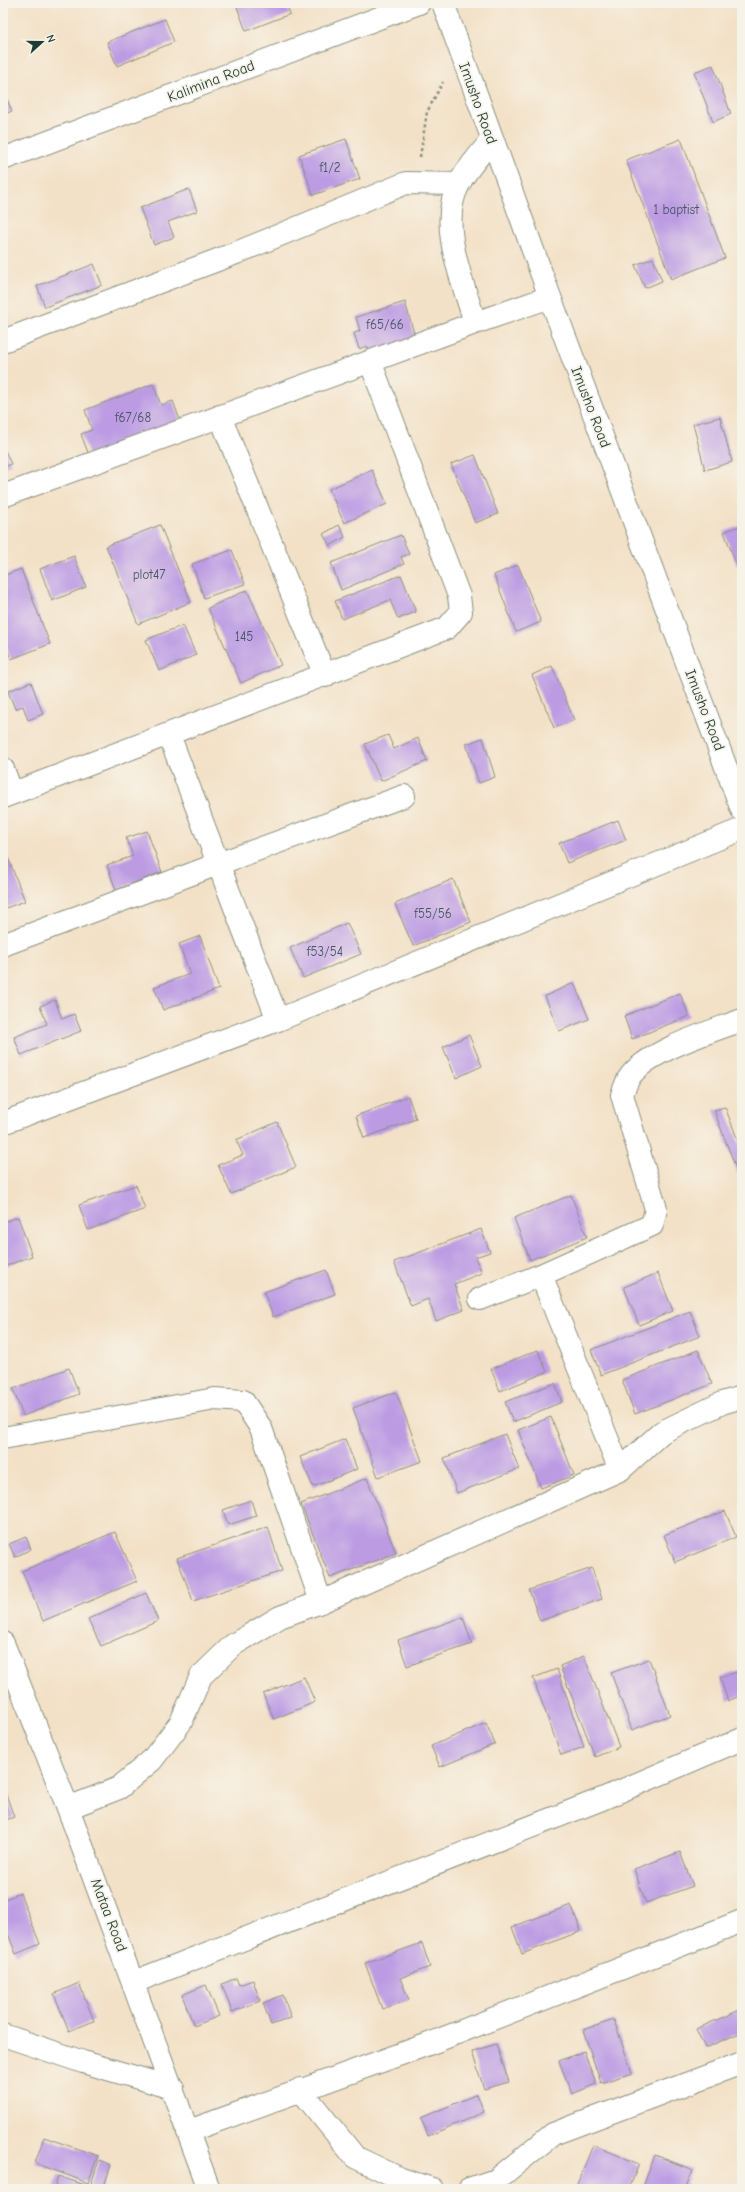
<svg xmlns="http://www.w3.org/2000/svg" width="745" height="2192" font-family="'Comic Neue',sans-serif">
<rect width="100%" height="100%" fill="#f7f3e8"/>
<filter id="ink" filterUnits="userSpaceOnUse"><feTurbulence type="fractalNoise" baseFrequency=".025" numOctaves="2"/><feDisplacementMap in="SourceGraphic" scale="8" xChannelSelector="R" yChannelSelector="G"/><feConvolveMatrix kernelMatrix="1 2 1 2 8 2 1 2 1" color-interpolation-filters="sRGB"/></filter>
<filter id="wash" filterUnits="userSpaceOnUse"><feTurbulence type="fractalNoise" baseFrequency=".012" numOctaves="4" result="noise"/><feDisplacementMap in="SourceGraphic" scale="16" xChannelSelector="R" yChannelSelector="G"/><feGaussianBlur stdDeviation="0.9" result="paint"/><feColorMatrix in="noise" values="0 0 0 0 0 0 0 0 0 0 0 0 0 0 0 0 0 1.4 0 .05"/><feComposite in="paint" operator="in"/></filter>
<g filter="url(#wash)">
<rect width="100%" height="100%" fill="#f3e1c7"/>
<g id="blocks">
<path fill="#bc9be3" d="M249,3H286L290,14L246,31L237,7Z
M165,19L174,42L117,66L107,42Z
M713,65L731,114L713,122L694,72Z
M3,90L12,111L3,115Z
M346,139L360,179L313,195L299,155Z
M681,139L725,258L671,279L626,160Z
M189,189L197,211L168,222L174,237L154,245L140,208Z
M653,258L662,281L645,288L635,265Z
M94,264L102,285L45,307L37,286Z
M405,302L416,340L370,354L367,346L359,349L354,333L360,331L356,317Z
M153,384L161,405L173,401L181,423L90,458L81,434L92,430L85,410Z
M720,417L732,462L705,470L693,424Z
M3,446L11,464L3,468Z
M475,455L498,514L475,523L451,464Z
M372,470L387,504L344,523L329,489Z
M160,525L191,602L138,624L106,546Z
M339,525L345,537L330,546L323,534Z
M742,525V564L737,566L724,532Z
M401,535L409,554L401,557L404,564L341,590L331,563Z
M232,550L245,584L204,598L192,564Z
M74,556L86,587L52,601L40,569Z
M518,565L541,622L516,632L494,575Z
M21,569L50,644L11,659L3,639V576Z
M401,575L416,612L398,619L390,600L342,619L335,601Z
M247,590L281,665L241,683L208,608Z
M183,625L196,655L159,671L146,640Z
M552,666L574,720L554,728L532,675Z
M31,682L43,714L28,720L23,706L15,709L8,691Z
M388,735L394,749L418,738L427,761L381,781L365,744Z
M483,738L495,777L479,783L466,744Z
M618,820L626,840L567,863L559,843Z
M147,831L162,872L116,890L107,865L133,856L126,838Z
M3,845L25,901L3,909Z
M453,879L471,922L413,946L395,904Z
M347,923L361,954L303,978L290,948Z
M200,936L219,989L163,1010L154,987L190,974L179,944Z
M574,983L589,1019L559,1031L545,996Z
M680,993L689,1016L632,1039L624,1016Z
M55,1000L62,1019L74,1014L81,1031L21,1055L14,1037L47,1024L40,1006Z
M469,1035L482,1066L456,1078L443,1047Z
M408,1096L416,1119L364,1138L356,1116Z
M725,1107L742,1151V1173L738,1174L714,1110Z
M277,1122L296,1167L231,1194L218,1165L243,1155L236,1140Z
M136,1185L145,1209L88,1230L79,1205Z
M571,1195L587,1237L530,1260L514,1218Z
M18,1217L32,1256L3,1267V1222Z
M481,1229L490,1252L475,1257L482,1273L454,1284L464,1310L436,1321L428,1299L411,1306L394,1262Z
M326,1270L335,1294L273,1317L264,1292Z
M658,1273L673,1311L639,1325L624,1287Z
M690,1311L700,1336L601,1375L591,1350Z
M538,1350L547,1372L500,1391L491,1369Z
M698,1350L712,1384L635,1414L622,1380Z
M69,1368L79,1394L23,1416L13,1389Z
M555,1383L562,1402L513,1422L505,1402Z
M396,1392L422,1461L378,1477L353,1408Z
M551,1417L574,1475L541,1488L518,1430Z
M505,1434L519,1469L457,1493L444,1458Z
M345,1439L357,1469L313,1487L300,1457Z
M367,1478L396,1553L330,1578L301,1504Z
M251,1500L256,1516L228,1525L223,1510Z
M725,1511L736,1537L675,1562L664,1535Z
M268,1527L282,1571L193,1601L177,1558Z
M115,1532L137,1581L43,1621L22,1571Z
M26,1537L31,1549L15,1557L9,1544Z
M592,1568L602,1599L540,1621L529,1590Z
M146,1593L158,1621L101,1646L88,1619Z
M463,1617L472,1644L407,1666L398,1640Z
M584,1656L619,1747L595,1757L560,1666Z
M649,1659L670,1715L632,1730L611,1673Z
M557,1669L584,1747L561,1755L533,1678Z
M742,1670V1695L728,1701L720,1678Z
M304,1677L315,1702L274,1719L263,1694Z
M486,1723L495,1744L440,1767L431,1746Z
M3,1786L14,1817L3,1821Z
M680,1852L693,1886L646,1903L634,1869Z
M20,1893L40,1944L16,1954L3,1921V1900Z
M571,1905L581,1931L522,1954L512,1927Z
M422,1943L430,1967L400,1978L409,2000L382,2009L365,1963Z
M236,1978L239,1985L253,1980L260,2001L232,2012L222,1984Z
M79,1983L94,2021L69,2031L54,1994Z
M206,1985L219,2016L194,2026L182,1995Z
M283,1995L291,2018L271,2025L263,2003Z
M742,2009V2032L705,2048L696,2029Z
M614,2020L632,2073L601,2083L583,2030Z
M496,2044L509,2082L484,2089L472,2052Z
M584,2051L596,2084L572,2094L559,2061Z
M477,2094L484,2112L428,2136L421,2118Z
M44,2137L98,2156L88,2183L35,2163Z
M593,2145L639,2164L629,2189H575Z
M655,2155L693,2170L685,2189H642Z
M99,2160L111,2165L103,2189L90,2187Z
M58,2176L88,2186L87,2189H54Z"/>
</g>
</g>
<g filter="url(#ink)">
<use href="#blocks" fill-opacity="0" stroke="#898f7e" stroke-width="1"/>
<g fill="none" stroke-linecap="round" stroke-linejoin="round">
<g stroke="#898f7e" stroke-width="24">
<path id="street" d="M443,3L550,297L742,810
M3,159L419,3
M475,323C463,281 437,224 459,184C467,168 481,154 492,139
M3,341L236,253L406,183L459,184
M220,416L325,676
M3,496L475,323L550,297
M169,735L278,1020
M3,769L12,793
M3,797L447,628L461,612L459,596L370,361
M3,945L218,864L404,796
M3,1123L278,1020L742,829
M541,1275L620,1470
M480,1299L541,1275L652,1225L656,1209L622,1095C624,1089 626,1083 629,1078C646,1051 713,1031 742,1020
M3,1438L215,1399L243,1401L261,1428L321,1602
M3,1643L68,1808L209,2189
M68,1808L119,1788L152,1760L181,1722L201,1676L233,1645L280,1617L321,1602L620,1470L662,1432L722,1403L742,1397
M134,1982L602,1799L742,1739
M3,2035L83,2062L173,2088
M300,2089L355,2157L401,2179L432,2189
M189,2131L434,2042L742,1921
M469,2189L496,2180L553,2134L742,2063"/>
</g>
<path stroke="#898f7e" stroke-width="2.5" stroke-dasharray="3 3" stroke-linecap="butt" d="M420,157L427,112L443,82"/>
<use href="#street" stroke="#fff" stroke-width="22"/>
</g>
</g>
<g text-anchor="middle" stroke-width="3.5" stroke-linejoin="round" paint-order="stroke">
<g font-size="13" fill="#465460">
<text x="330" y="172">f1/2</text>
<text x="676" y="214">1 baptist</text>
<text x="385" y="329">f65/66</text>
<text x="133" y="422">f67/68</text>
<text x="149" y="579">plot47</text>
<text x="244" y="641">145</text>
<text x="433" y="918">f55/56</text>
<text x="325" y="956">f53/54</text>
</g>
<g font-size="15" fill="#1f3d34" stroke="#f7f3e8">
<text transform="translate(211 81) rotate(-21)" y="5">Kalimina Road</text>
<text transform="translate(478 103) rotate(70)" y="5">Imusho Road</text>
<text transform="translate(591 407) rotate(69)" y="5">Imusho Road</text>
<text transform="translate(705 710) rotate(69)" y="5">Imusho Road</text>
<text transform="translate(109 1915) rotate(69)" y="5">Mataa Road</text>
</g>
</g>
<rect width="745" height="2192" fill="none" stroke="#f7f3e8" stroke-width="16"/>
<g transform="translate(42 42) rotate(69)" stroke="#f7f3e8" stroke-width="3" paint-order="stroke">
<path d="M0-3L7 15L0 10L-7 15Z" fill="#1f3d34"/>
<text y="-6" font-size="11" font-weight="bold" text-anchor="middle" fill="#1f3d34">N</text>
</g>
</svg>
